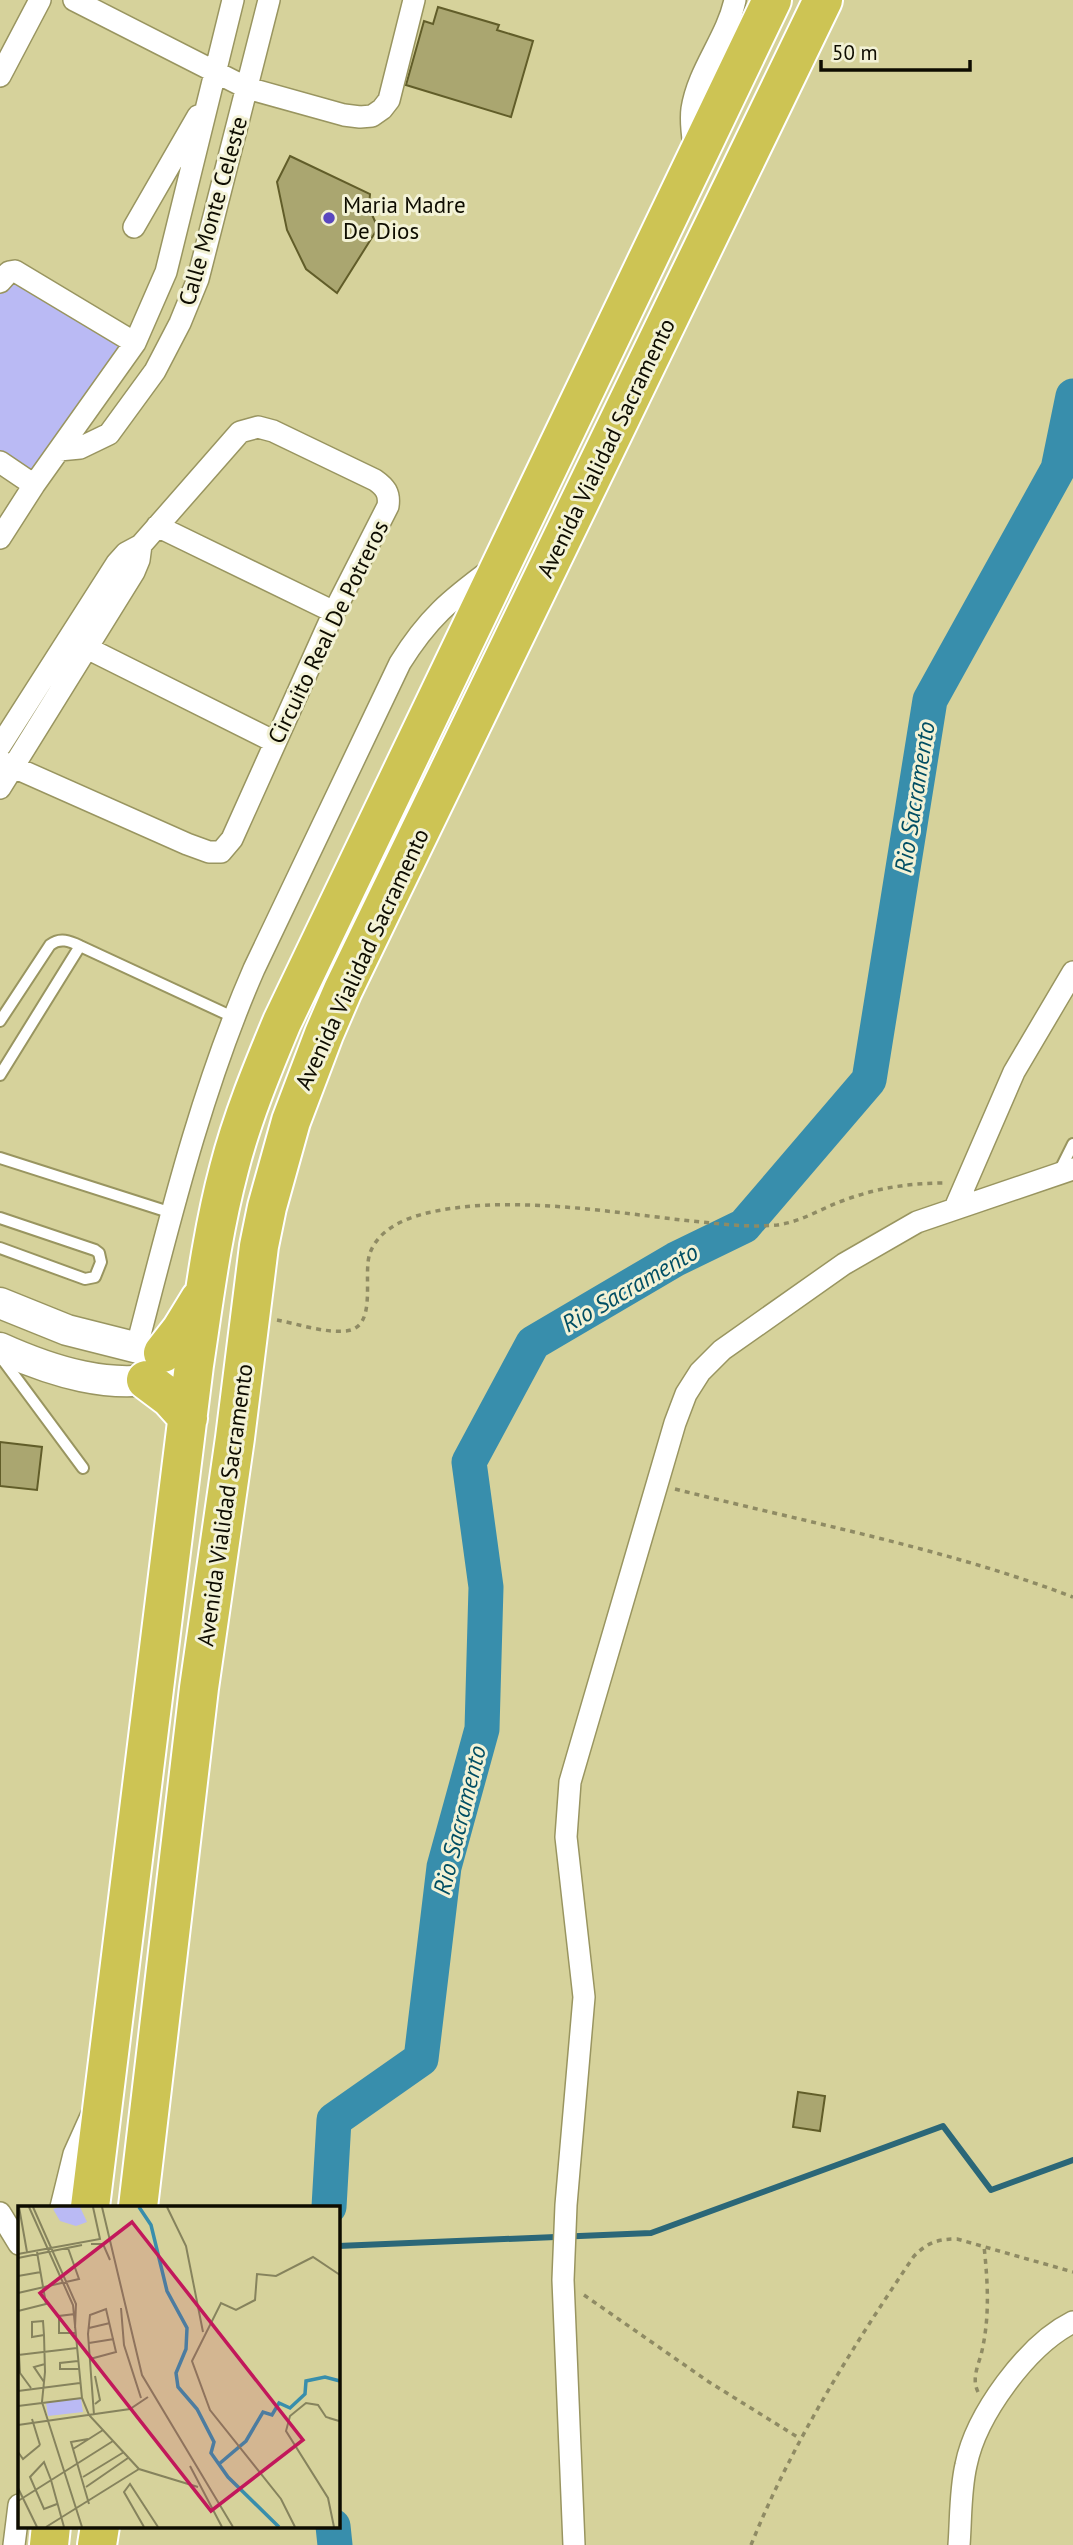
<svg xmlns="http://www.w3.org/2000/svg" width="1073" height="2545" font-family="'PT Sans',sans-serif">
<rect width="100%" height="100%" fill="#d6d29b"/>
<path fill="#babaf4" d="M0,269L137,346L37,483L0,458Z"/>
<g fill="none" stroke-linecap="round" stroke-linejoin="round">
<path stroke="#2b6778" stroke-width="6" d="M338,2246L651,2233L943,2126L991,2190L1073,2160"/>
<path stroke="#388eac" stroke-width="35" d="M329,2207L334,2120L421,2059L444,1867L482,1729L486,1587L469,1462L533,1343L676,1259L744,1226L869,1080L930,700L1058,469L1073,396
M333,2526L335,2545"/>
</g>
<path fill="#aaa670" stroke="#615d29" stroke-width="2" d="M438,7L499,25L497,30L533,41L511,117L406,85L424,21L433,24Z
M290,156L370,194L369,208L378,228L337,293L306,269L287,230L277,182Z
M0,1442L42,1447L37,1490L0,1486Z
M798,2092L825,2096L820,2131L793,2127Z"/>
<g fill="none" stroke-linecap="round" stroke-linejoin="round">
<g stroke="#999560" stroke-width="14">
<path id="lane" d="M0,1021L50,945C60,937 70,941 80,946L233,1017
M0,1075L80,946
M0,1158L172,1213
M1059,1172L1073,1144
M0,1218L95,1250L99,1253L101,1262L95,1277L85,1279L0,1248
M0,1356L83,1468"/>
</g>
<g stroke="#999560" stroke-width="24">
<path id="street" d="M74,0L247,88L344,115L360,117L372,116L382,109L389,100L414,0
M0,76L40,0
M695,153C693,138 690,124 692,109C698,70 727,38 735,0
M134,227L198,116
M0,282L9,272L15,271L135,343
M59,450L80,448L109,434L155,371L180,323L198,279L269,0
M0,462L34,485
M157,526L334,612
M0,538L34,485L135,343L166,272L233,0
M77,643L275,742
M0,746L117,563L126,553L141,545L240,432L258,427L273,431L375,480C385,487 390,493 388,506L334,612L232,839L221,852H209L187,844L0,761
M0,788L134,572L139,560L141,545
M955,1208L1014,1072L1073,972
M137,1346C170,1219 201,1090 254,969L400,663C428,618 450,600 492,569
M61,2207L74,2154L92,2114
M0,2213L19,2244
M14,2545L19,2505
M574,2545L563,2280L566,2205L584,1997L566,1837L570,1782L579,1751L675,1423L686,1394L700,1372L722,1350L844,1264L917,1222L1073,1169
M959,2545C961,2519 960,2491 966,2465C976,2415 1027,2345 1073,2322"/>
</g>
<g stroke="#999560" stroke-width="33">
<path id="secondary" d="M0,1303L67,1330L182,1359
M0,1348C51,1371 112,1391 168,1376"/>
</g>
<g stroke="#fff" stroke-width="42">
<path id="highway" d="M163,1353L181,1330L200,1299
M146,1380L170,1398L188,1418
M90,2207L194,1365C204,1299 212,1233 229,1169C242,1118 262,1070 282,1022L772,0
M138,2207L199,1688L235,1438L259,1246L267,1207L291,1121L324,1034L343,990L823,0
M49,2545L51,2526
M97,2545L100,2526"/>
</g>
<path stroke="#8f8b64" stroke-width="3.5" stroke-dasharray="5 5" stroke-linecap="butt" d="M277,1320C298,1324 324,1333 345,1331C379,1329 362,1275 370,1253C378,1231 401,1220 423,1214C501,1194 603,1211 682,1220C713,1223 745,1228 777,1225C801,1222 820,1209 842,1201C876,1188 909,1183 945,1183
M675,1489C809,1523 944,1548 1073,1597
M584,2295L709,2382L799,2438
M978,2392C972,2380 977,2368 981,2355C990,2318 988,2284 984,2246
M751,2545C793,2441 852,2348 914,2256C928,2242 938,2239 957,2239L1073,2272"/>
<use href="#lane" stroke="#fff" stroke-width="10"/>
<use href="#street" stroke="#fff" stroke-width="21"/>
<use href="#secondary" stroke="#fff" stroke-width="30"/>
<use href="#highway" stroke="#cdc454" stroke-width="38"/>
</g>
<circle fill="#5a47bf" stroke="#f3f2d6" stroke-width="2.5" cx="329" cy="218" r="7"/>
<g text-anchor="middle" stroke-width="6" stroke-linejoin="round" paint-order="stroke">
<g font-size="23" fill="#0e0c00" stroke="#f3f2d6" text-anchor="start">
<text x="343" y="213">Maria Madre<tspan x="343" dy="26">De Dios</tspan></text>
</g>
<g font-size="23" fill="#0e0c00" stroke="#f3f2d6">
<text transform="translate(213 211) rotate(-74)" y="8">Calle Monte Celeste</text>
<text transform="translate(606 448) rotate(-64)" y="8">Avenida Vialidad Sacramento</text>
<text transform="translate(328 632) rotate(-64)" y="8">Circuito Real De Potreros</text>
<text transform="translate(362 959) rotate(-65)" y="8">Avenida Vialidad Sacramento</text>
<text transform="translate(225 1505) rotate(-82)" y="8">Avenida Vialidad Sacramento</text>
</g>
<g font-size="24" font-style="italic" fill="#014e63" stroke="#f3f2d6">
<text transform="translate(915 797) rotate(-81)" y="8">Rio Sacramento</text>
<text transform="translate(630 1288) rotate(-30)" y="8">Rio Sacramento</text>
<text transform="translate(460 1820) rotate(-76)" y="8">Rio Sacramento</text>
</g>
</g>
<g transform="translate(18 2206)">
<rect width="322" height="322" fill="#d6d29b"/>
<path d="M41,1H62L69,16L58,20L42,15L35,3ZM63,193L65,206L30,210L28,196Z" fill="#babaf4"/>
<path fill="none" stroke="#388eac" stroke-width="3.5" d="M121,1L133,19L149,85L169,122L168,143L158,167L160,181L179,203L196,236L193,247L210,271L261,321M201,258L228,235L245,206L254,209L261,197L272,202L287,188L288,175L307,171L322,175"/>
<path fill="none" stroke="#86835d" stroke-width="2" d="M1,1L9,46M11,1L55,99L64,192L71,209L121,263L180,281M15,1L58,98L57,122M84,1L124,169L215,321M149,1L168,40L185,126M73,38H85L92,54M0,48L82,33L75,1M0,52L64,39M0,70L23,66M0,87L61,73L50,42M103,102L106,139L123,192M0,105L28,98L19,46M57,108L41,110V127H58M71,122L92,117M26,129L14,131V116L25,115L26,129L27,166L24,196L64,321M0,131L2,167L13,182M71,137L96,133M0,149L59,142M72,153L98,146L88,103L72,109L70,128L76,209M60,155L42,157V163H61M77,170L82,194L77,198M26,176L16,161L27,158M0,185L62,177M0,200L64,192M311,212L321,215L308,211L300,199L288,197L272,210L268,225L310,292L316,321M14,213L22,239M0,219L112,203L130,191M70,233L53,236L71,298M55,243L85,224M0,246L5,253L22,239M172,260L204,321M65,271L106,246M68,281L110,252M0,282L19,321M0,295L95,235M39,298L26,303L12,271L26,256L33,274L46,321M28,321L121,263M126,321L106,286L112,278L140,321M277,321L263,293L192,204L174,155L203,97L218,104L237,94L239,68L258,70L295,51L322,69"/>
<path fill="#c2185b" fill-opacity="0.15" stroke="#c2185b" stroke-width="3.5" d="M114,16L285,234L193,305L22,87Z"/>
<rect width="322" height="322" fill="none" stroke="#0e0c00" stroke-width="3.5"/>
</g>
<path d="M821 60v10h149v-10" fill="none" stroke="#0e0c00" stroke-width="3.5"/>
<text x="832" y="60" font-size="21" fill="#0e0c00" stroke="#f3f2d6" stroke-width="5" paint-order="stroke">50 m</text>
</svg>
